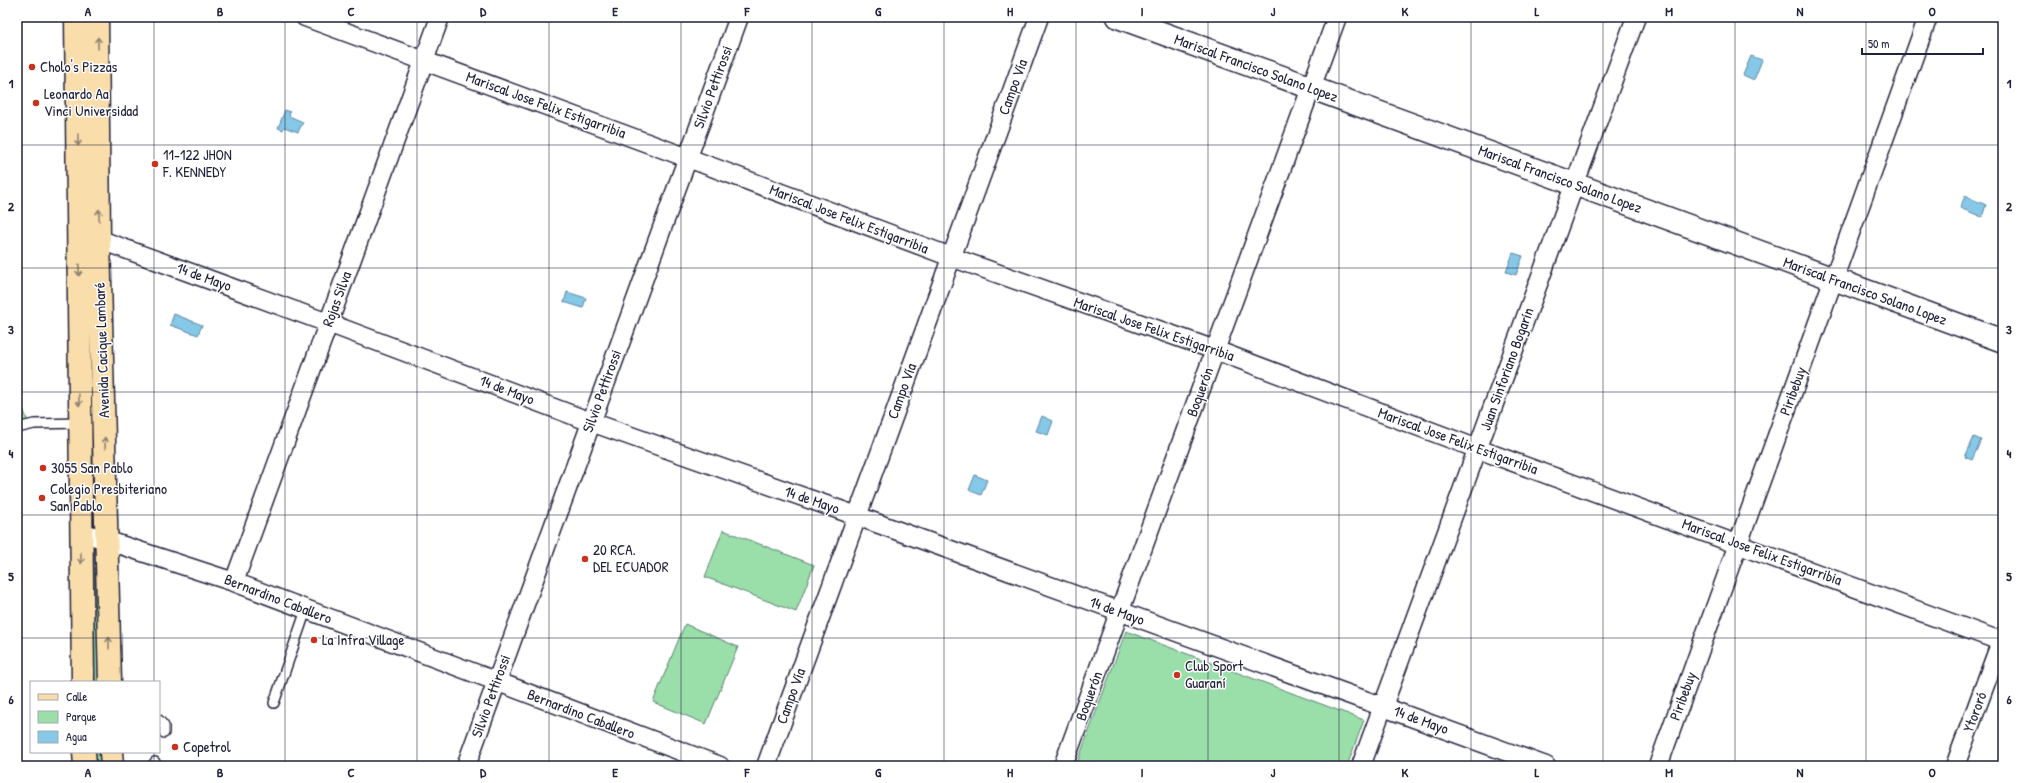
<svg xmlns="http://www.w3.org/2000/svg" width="2020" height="783" font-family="'Patrick Hand',sans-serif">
<rect width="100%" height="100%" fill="#fff"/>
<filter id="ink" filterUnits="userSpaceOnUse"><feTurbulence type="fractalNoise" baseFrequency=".025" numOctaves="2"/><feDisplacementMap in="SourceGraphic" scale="8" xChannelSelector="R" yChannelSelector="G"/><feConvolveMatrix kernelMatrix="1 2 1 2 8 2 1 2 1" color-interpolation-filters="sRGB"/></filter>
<g filter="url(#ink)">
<path fill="#9adeaa" stroke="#5e8072" d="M90,261L96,517H94L92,515L88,262Z
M17,392L28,422L17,426Z
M723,530L814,565L796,612L705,577Z
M95,567H97L100,682H95L94,569Z
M685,624L738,647L706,724L653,702Z
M1126,631L1364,720L1347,766H1076Z
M95,752H100V766H95Z"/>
<path fill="#86c8e7" stroke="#5e86a2" d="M1751,56L1762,60L1754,80L1743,75Z
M285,110L290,112L289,116L303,122L298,132L284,127L283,130L278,128Z
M1965,196L1986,205L1982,217L1960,208Z
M1513,253L1523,256L1516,275L1506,272Z
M567,292L586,298L583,308L564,302Z
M174,314L202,325L198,335L170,325Z
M1042,416L1053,421L1048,435L1036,431Z
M1974,437L1981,440L1972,460L1965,457Z
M975,475L987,480L981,495L969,490Z"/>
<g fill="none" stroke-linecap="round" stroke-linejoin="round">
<g stroke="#22223b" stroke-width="12">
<path id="service" d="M17,428L34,424L80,423
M274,703L306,610
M159,720L164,726V733
M152,766L155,762"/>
</g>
<g stroke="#22223b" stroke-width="21">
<path id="minor" d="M305,17L688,158L951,257L1215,350L1478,449L2003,642
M87,235L328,323L591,422L857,516L1546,766
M81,532L234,582L720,766
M234,582L440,17
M466,766L739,17
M766,766L1039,17
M1063,766L1337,17
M1361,766L1636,17
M1658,766L1928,17
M1955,766L2003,636"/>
</g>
<g stroke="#22223b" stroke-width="25">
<path id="tertiary" d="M1118,17L2003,341"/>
</g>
<g stroke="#22223b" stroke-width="25">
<path id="primary" d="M76,17L83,682
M97,17L99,239L110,682
M84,752L85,766
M111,752L112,766"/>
</g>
<use href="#service" stroke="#fff" stroke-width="9"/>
<use href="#minor" stroke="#fff" stroke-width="18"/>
<use href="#tertiary" stroke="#fff" stroke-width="22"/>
<use href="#primary" stroke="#f9deab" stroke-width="22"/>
</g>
<defs><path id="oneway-shaft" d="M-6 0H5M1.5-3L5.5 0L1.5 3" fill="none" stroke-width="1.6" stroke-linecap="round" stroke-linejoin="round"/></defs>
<g stroke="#8e8073">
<use href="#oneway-shaft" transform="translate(98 43) rotate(-91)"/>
<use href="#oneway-shaft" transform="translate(78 140) rotate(89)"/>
<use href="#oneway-shaft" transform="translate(99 215) rotate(-91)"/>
<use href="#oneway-shaft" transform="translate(79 270) rotate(90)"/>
<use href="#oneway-shaft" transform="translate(79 400) rotate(89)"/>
<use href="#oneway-shaft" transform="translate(105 443) rotate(-92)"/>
<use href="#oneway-shaft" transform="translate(81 558) rotate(89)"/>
<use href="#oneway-shaft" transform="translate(109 643) rotate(-91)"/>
</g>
</g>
<path fill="none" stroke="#22223b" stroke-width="1" stroke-opacity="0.55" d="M154,17V682M285,17V766M417,17V766M549,17V766M681,17V766M812,17V766M944,17V766M1076,17V766M1208,17V766M1339,17V766M1471,17V766M1603,17V766M1735,17V766M1866,17V766M17,145H2003M17,268H2003M17,392H2003M17,515H2003M17,638H2003M154,752V766"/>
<g fill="#c8321e" stroke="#fff" stroke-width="1.5">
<circle cx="32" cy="67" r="4"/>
<circle cx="36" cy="103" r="4"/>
<circle cx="155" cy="164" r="4"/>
<circle cx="43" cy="468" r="4"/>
<circle cx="42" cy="498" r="4"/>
<circle cx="585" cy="559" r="4"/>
<circle cx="314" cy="640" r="4"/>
<circle cx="1177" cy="675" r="4"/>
<circle cx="175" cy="747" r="4"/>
</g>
<g text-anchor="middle" stroke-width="3" stroke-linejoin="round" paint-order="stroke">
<g font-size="15" fill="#22223b" stroke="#fff" text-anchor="start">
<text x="40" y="72">Cholo's Pizzas</text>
<text x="44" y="99">Leonardo Aa<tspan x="44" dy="17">Vinci Universidad</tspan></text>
<text x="163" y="160">11-122 JHON<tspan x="163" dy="17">F. KENNEDY</tspan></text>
<text x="51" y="473">3055 San Pablo</text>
<text x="50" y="494">Colegio Presbiteriano<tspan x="50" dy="17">San Pablo</tspan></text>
<text x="593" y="555">20 RCA.<tspan x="593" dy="17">DEL ECUADOR</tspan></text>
<text x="322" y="645">La Infra Village</text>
<text x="1185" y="671">Club Sport<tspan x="1185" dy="17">Guaraní</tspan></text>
<text x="183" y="752">Copetrol</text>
</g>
<g font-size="15" fill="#22223b" stroke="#fff">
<text transform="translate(1256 68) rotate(20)" y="5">Mariscal Francisco Solano Lopez</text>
<text transform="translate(713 87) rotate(-70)" y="5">Silvio Pettirossi</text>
<text transform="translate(1013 87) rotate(-70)" y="5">Campo Vía</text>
<text transform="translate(546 105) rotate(20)" y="5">Mariscal Jose Felix Estigarribia</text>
<text transform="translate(1560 179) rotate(20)" y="5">Mariscal Francisco Solano Lopez</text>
<text transform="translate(849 219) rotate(21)" y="5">Mariscal Jose Felix Estigarribia</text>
<text transform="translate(204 277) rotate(20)" y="5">14 de Mayo</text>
<text transform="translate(1865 291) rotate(20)" y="5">Mariscal Francisco Solano Lopez</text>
<text transform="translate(337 299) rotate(-70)" y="5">Rojas Silva</text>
<text transform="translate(1154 329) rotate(19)" y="5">Mariscal Jose Felix Estigarribia</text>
<text transform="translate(102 350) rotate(-92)" y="5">Avenida Cacique Lambaré</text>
<text transform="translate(1507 369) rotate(-70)" y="5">Juan Sinforiano Bogarín</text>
<text transform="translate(507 390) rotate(21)" y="5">14 de Mayo</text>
<text transform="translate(602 391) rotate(-70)" y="5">Silvio Pettirossi</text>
<text transform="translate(902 391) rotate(-70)" y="5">Campo Vía</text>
<text transform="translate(1793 391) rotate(-70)" y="5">Piribebuy</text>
<text transform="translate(1200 392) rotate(-70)" y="5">Boquerón</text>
<text transform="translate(1458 441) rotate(20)" y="5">Mariscal Jose Felix Estigarribia</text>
<text transform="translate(812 500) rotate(19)" y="5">14 de Mayo</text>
<text transform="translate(1762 552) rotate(20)" y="5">Mariscal Jose Felix Estigarribia</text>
<text transform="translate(278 599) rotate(21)" y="5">Bernardino Caballero</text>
<text transform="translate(1117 611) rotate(20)" y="5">14 de Mayo</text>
<text transform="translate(491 696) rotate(-70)" y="5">Silvio Pettirossi</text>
<text transform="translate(791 696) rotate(-70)" y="5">Campo Vía</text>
<text transform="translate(1089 696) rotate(-70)" y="5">Boquerón</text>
<text transform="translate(1683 696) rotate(-70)" y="5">Piribebuy</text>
<text transform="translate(1975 712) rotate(-70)" y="5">Ytororó</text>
<text transform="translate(581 714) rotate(21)" y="5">Bernardino Caballero</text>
<text transform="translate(1421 720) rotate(20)" y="5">14 de Mayo</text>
</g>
</g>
<rect width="2020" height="783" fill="none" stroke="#fff" stroke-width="44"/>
<rect x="30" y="681" width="130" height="72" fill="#ffffff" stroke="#a7a7b1"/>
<rect x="38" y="694" width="20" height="6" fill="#f9deab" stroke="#a7a7b1"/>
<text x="66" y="701" font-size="12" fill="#22223b">Calle</text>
<rect x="38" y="711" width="20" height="12" fill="#9adeaa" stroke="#a7a7b1"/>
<text x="66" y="721" font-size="12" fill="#22223b">Parque</text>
<rect x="38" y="731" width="20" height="12" fill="#86c8e7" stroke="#a7a7b1"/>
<text x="66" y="741" font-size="12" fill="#22223b">Agua</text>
<path d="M1862 48v6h121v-6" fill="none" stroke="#22223b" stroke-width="2"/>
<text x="1868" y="48" font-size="12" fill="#22223b" stroke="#ffffff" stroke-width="3" paint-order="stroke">50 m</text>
<rect x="22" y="22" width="1976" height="739" fill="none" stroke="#22223b" stroke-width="1.5"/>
<g font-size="13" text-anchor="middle" font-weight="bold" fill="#22223b">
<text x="88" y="16">A</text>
<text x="220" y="16">B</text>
<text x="351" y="16">C</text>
<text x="483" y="16">D</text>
<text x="615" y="16">E</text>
<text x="747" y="16">F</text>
<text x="878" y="16">G</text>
<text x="1010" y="16">H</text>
<text x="1142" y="16">I</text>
<text x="1273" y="16">J</text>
<text x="1405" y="16">K</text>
<text x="1537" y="16">L</text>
<text x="1669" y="16">M</text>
<text x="1800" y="16">N</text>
<text x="1932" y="16">O</text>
<text x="11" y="88">1</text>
<text x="2009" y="88">1</text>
<text x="11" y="211">2</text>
<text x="2009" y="211">2</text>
<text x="11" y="334">3</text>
<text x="2009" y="334">3</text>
<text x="11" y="458">4</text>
<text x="2009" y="458">4</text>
<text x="11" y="581">5</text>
<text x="2009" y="581">5</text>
<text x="11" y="704">6</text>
<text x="2009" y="704">6</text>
<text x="88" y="777">A</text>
<text x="220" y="777">B</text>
<text x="351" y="777">C</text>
<text x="483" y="777">D</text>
<text x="615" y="777">E</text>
<text x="747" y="777">F</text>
<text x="878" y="777">G</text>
<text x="1010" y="777">H</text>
<text x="1142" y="777">I</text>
<text x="1273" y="777">J</text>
<text x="1405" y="777">K</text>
<text x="1537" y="777">L</text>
<text x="1669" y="777">M</text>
<text x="1800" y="777">N</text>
<text x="1932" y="777">O</text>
</g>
</svg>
